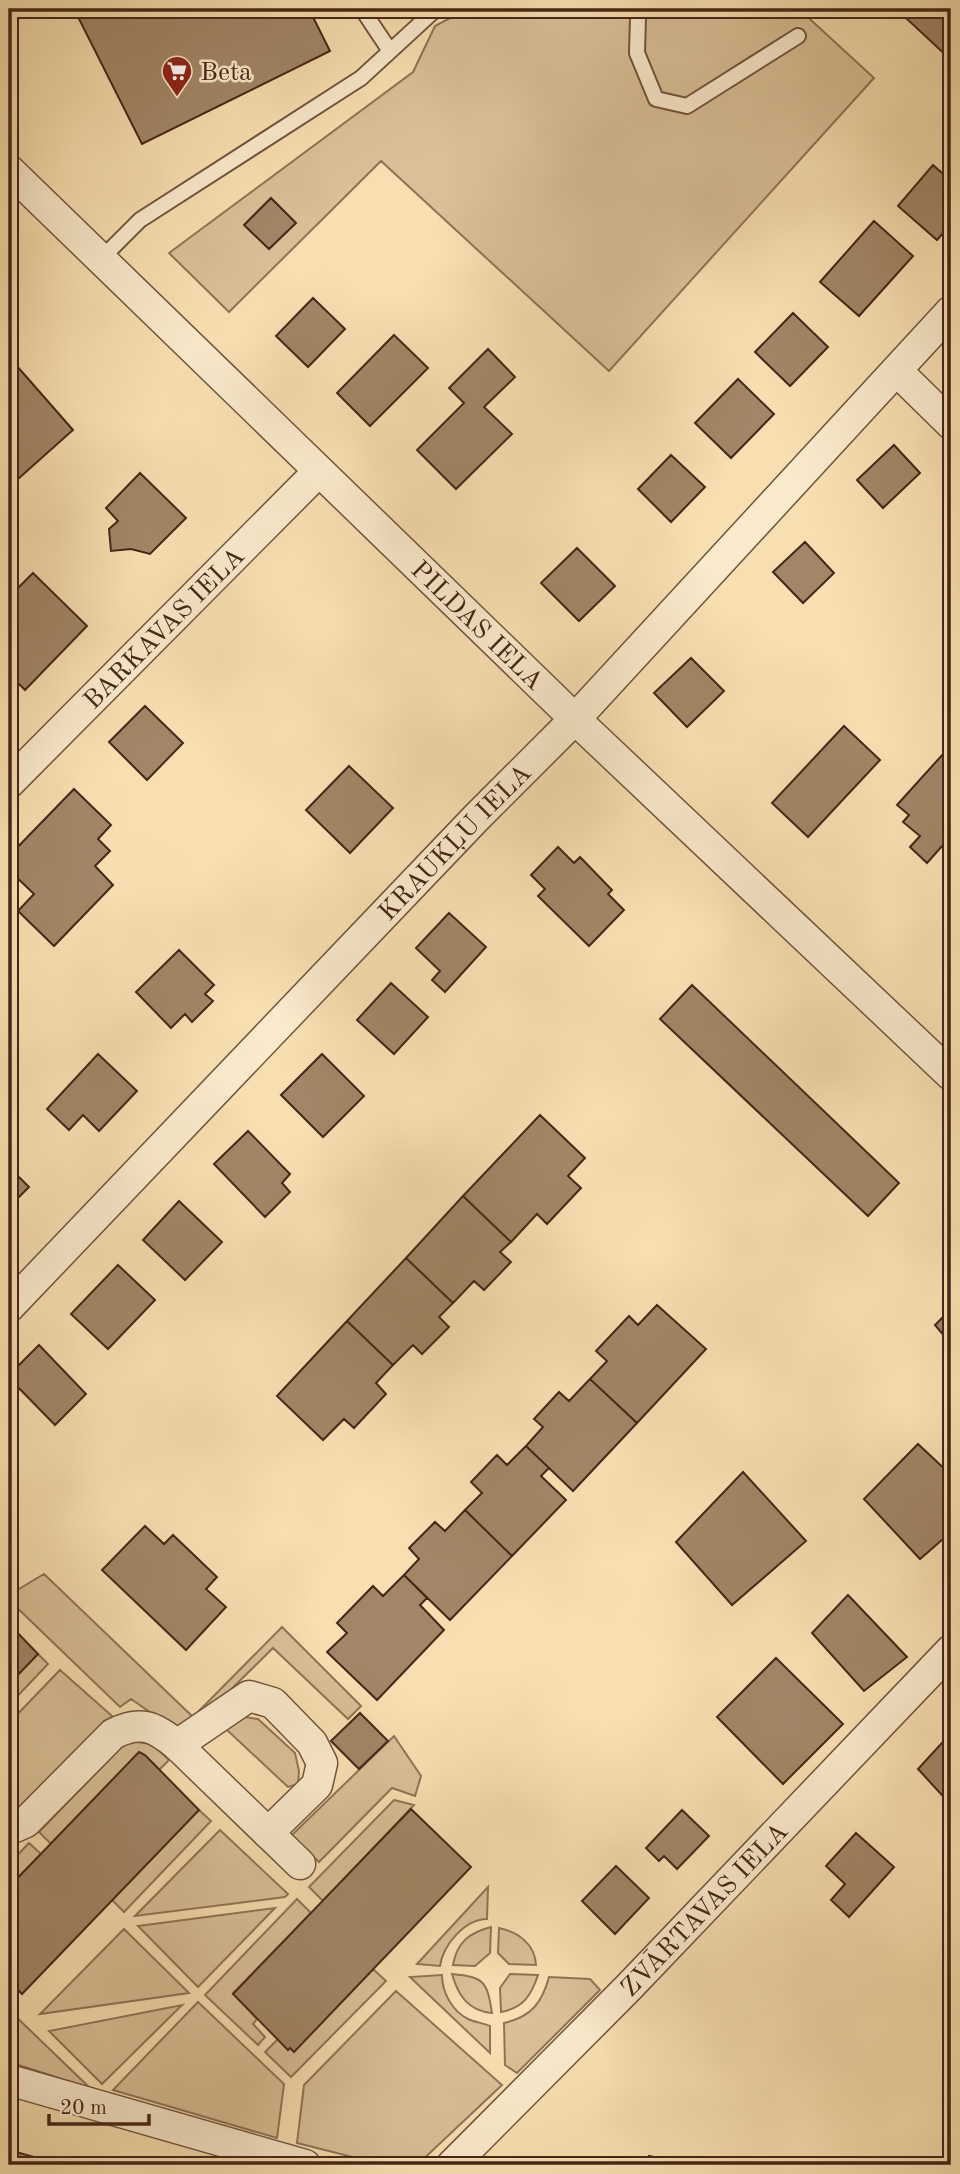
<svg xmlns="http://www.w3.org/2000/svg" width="960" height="2174" font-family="'Old Standard TT',serif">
<rect width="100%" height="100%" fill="#f8dfb1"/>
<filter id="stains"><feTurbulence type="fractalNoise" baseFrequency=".00286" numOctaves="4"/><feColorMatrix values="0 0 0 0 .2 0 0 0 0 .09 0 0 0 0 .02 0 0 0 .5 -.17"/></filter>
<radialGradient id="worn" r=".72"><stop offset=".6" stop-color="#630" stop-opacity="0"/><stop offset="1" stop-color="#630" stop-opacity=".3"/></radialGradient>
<path fill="#dac097" stroke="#907357" stroke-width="2" d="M467,9H799L874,78L609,371L381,161L229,312L169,253L413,72L435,26Z
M44,1574L193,1717L282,1627L361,1706L348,1719L273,1648L200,1720L174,1729L131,1699L120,1707L9,1600V1595Z
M38,1654L48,1664L9,1705V1684Z
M60,1670L112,1716L17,1814L9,1806V1723Z
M238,1716L258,1719L295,1753L299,1771L298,1784L288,1787L227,1730L230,1720Z
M394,1736L421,1776L415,1796L392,1788L319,1862L291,1836Z
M136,1742L152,1744L169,1760L159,1770L51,1844L39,1832L123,1745Z
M394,1800L414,1805L323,1901L309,1887Z
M199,1810L211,1821L124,1912L112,1900Z
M220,1830L288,1894L285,1897L135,1916Z
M29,1843L41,1854L9,1887V1864Z
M488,1887L487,1919C465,1919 443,1945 440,1966L417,1964Z
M297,1899L311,1913L233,1993L257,2019L253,2024L265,2037L258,2045L205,1995Z
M275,1908L198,1987L138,1926Z
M491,1927L490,1953L475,1966L453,1965C457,1942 469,1933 491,1927Z
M499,1928C518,1932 535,1944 536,1965L509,1964L498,1953Z
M124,1929L189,1993L40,2014Z
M373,1969L386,1981L291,2077L265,2052L278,2039L294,2051Z
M452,1974C485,1977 487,1982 492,2013C468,2011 458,1995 452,1974Z
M510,1974L538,1975C531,1996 523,2008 501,2012L500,1988Z
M442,1975C442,1992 452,2011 468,2019C474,2022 483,2023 490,2026V2053L410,1977Z
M549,1977L590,1979L600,1990L517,2073L505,2065L504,2023C531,2017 542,2003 549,1977Z
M396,1991L502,2085L417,2165H384L297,2143L304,2085Z
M198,2002L284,2084L277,2138L113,2090Z
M182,2005L102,2084L49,2031Z
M9,2010L90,2088L9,2062Z"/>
<path fill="#a28667" stroke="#452617" stroke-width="2" d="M74,9H309L330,51L142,144Z
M917,9H951V60L907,19Z
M933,165L951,181V224L937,240L898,206Z
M271,198L296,223L269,249L244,225Z
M874,221L913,256L859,316L820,282Z
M313,298L345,329L308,367L276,336Z
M793,313L828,347L790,386L755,352Z
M394,335L428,368L370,426L337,393Z
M488,349L515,377L484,407L512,434L456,489L417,450L464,403L449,388Z
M9,357L73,430L9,487Z
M738,379L774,414L731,458L695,423Z
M894,445L920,473L883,508L857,480Z
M671,455L705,487L671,522L638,489Z
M140,473L186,518L150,554L131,549L111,551L109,529L118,521L106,508Z
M805,542L834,573L803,603L773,572Z
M577,548L615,586L579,621L541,583Z
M33,573L87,626L25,690L9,674V597Z
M691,658L724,691L687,727L654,693Z
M145,706L183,743L147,780L109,742Z
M844,726L880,760L808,837L772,803Z
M944,753L951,760V836L927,863L910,847L920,836L903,822L909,815L897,805Z
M349,766L393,808L350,853L306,810Z
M74,789L111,825L98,839L110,851L95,866L113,885L54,946L18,911L34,894L9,870V856Z
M558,847L574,863L580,857L612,890L608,894L624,910L589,946L538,896L545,889L531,875Z
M449,913L486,947L445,992L432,980L440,971L416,948Z
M179,950L214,985L205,994L213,1001L192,1022L185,1014L171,1028L136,992Z
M391,983L428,1017L394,1054L357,1020Z
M692,985L899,1183L868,1216L660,1019Z
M98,1054L137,1091L99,1131L83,1115L69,1130L47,1109Z
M322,1054L364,1096L323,1137L281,1095Z
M540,1115L585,1158L568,1176L581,1188L547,1224L537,1214L511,1242L463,1196Z
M248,1131L290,1174L282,1183L290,1192L265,1217L214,1164Z
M9,1167L29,1187L9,1207Z
M463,1196L511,1242L500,1252L511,1262L484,1290L474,1281L453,1303L406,1258Z
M179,1201L222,1242L185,1280L143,1240Z
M406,1258L453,1303L439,1317L449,1327L422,1354L413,1345L393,1365L347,1321Z
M118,1265L155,1300L108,1349L71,1314Z
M657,1305L706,1349L637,1423L590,1379L607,1361L596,1351L629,1316L638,1325Z
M951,1309V1344L935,1325Z
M347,1321L393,1365L376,1383L386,1394L354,1428L344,1419L323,1440L277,1396Z
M39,1345L86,1394L55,1425L9,1378V1375Z
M590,1379L637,1423L573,1491L526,1446L543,1427L534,1419L559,1392L569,1401Z
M918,1444L951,1475V1532L920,1559L864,1499Z
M526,1446L549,1468L541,1476L566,1500L512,1556L465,1510L482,1493L471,1482L497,1455L507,1465Z
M743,1472L806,1541L732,1605L676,1542Z
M465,1510L512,1556L450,1620L404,1575L419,1559L409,1548L435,1522L445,1531Z
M145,1526L164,1544L173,1535L217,1577L206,1589L226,1607L186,1650L102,1570Z
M404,1575L427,1598L420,1605L444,1630L377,1700L327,1652L347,1633L337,1623L373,1586L383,1596Z
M848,1595L907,1657L864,1691L812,1633Z
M9,1624L38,1654L9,1684Z
M776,1658L843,1724L783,1784L717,1717Z
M360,1713L388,1741L359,1769L331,1741Z
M951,1733V1805L918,1769Z
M139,1752L145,1755L199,1810L22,1994L18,1990L16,1992L9,1985V1887Z
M411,1809L471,1867L294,2052L290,2048L288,2050L233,1994Z
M682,1810L709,1836L677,1869L664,1856L659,1861L646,1848Z
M856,1833L894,1867L849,1917L831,1900L845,1884L826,1866Z
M616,1866L649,1898L615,1934L582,1901Z
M9,2150L48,2161L47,2165H9Z
M649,2156L693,2165H647Z"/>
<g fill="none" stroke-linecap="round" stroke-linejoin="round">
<g stroke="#72543e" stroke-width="18">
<path id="service" d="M362,9L390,51
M634,9L638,17L637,53L656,99L687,106L798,36
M100,260L140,220L361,78L436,9"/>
</g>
<g stroke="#72543e" stroke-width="33">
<g id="minor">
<path id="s1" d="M9,170L575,719L951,1075"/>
<path d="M897,371L951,424"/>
<path id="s2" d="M9,783L319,471"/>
<path id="s3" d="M9,1307L476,818L575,719L951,311"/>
<path d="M177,1745L249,1696L273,1703L312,1743L322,1763L317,1785L268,1833"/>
<path d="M9,1827H15L26,1822L113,1734C140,1720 154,1726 177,1745L300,1864"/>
<path d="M9,2080L305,2165"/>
<path id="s4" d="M452,2165L629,1987L951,1650"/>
</g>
</g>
<use href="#service" stroke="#faeacc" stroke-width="14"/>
<use href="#minor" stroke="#faeacc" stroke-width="30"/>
</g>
<defs>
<g id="supermarket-pin" transform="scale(1.575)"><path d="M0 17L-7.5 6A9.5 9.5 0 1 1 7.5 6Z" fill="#8f2418" stroke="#faeacc"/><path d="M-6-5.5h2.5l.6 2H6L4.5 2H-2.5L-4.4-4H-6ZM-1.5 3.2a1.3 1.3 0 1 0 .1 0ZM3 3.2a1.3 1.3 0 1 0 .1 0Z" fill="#fff"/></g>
</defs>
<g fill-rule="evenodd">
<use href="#supermarket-pin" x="177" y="71"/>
</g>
<g text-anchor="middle" stroke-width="5" stroke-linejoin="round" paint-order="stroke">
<g font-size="26" fill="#452617" stroke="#faeacc" text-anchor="start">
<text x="200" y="80">Beta</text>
</g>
<g font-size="26" fill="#452617" stroke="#faeacc">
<text dy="9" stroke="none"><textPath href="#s1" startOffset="653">PILDAS IELA</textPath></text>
<text dy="9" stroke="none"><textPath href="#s2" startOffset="219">BARKAVAS IELA</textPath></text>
<text dy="9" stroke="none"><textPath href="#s3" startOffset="644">KRAUKĻU IELA</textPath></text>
<text dy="9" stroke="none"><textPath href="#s4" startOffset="359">ZVĀRTAVAS IELA</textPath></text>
</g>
</g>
<rect width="960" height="2174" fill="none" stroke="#f8dfb1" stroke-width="35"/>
<rect x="10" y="10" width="939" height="2153" fill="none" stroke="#452617" stroke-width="3.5"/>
<rect x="18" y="18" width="925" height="2139" fill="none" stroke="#452617" stroke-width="2"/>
<path d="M49 2114v10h100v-10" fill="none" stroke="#452617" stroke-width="3.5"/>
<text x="60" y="2114" font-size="21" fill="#452617" stroke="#faeacc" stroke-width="5" paint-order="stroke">20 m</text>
<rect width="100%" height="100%" filter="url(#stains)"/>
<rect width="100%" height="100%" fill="url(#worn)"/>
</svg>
